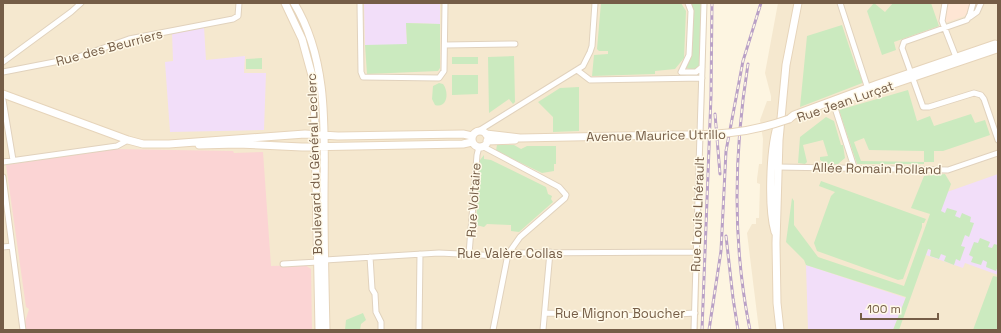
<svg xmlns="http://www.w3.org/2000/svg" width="1001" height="333" font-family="'Space Grotesk',sans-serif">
<rect width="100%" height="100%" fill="#fdf5e1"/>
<path fill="#f5e8cf" d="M3,3H707L698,330H3Z
M778,3H998V330H759L747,233L752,224H756V218H759L760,184L757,183V179L759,164H762L763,139L760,120L767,101H771V96L765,73Z"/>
<path fill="#fee6d4" d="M947,3H970L968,15L944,23Z"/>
<path fill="#f2def9" d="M364,3H440V24L406,23L407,45H365Z
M204,27L206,60L245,56L244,73H266L264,130L170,132L165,62L173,61L172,32Z
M998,174V275L965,263L963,268L926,255L947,192Z
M806,265L906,298L893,330H808Z"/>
<path fill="#fbd4d4" d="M113,149L233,151L234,153L263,152L271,266L305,265L311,269L312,330H26L25,322L29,309L26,307L6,165Z"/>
<path fill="#cbeabf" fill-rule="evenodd" d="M601,3H681L686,11L684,58L675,69L655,71V74L592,76L594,55L608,54V51H599L597,49Z
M690,3H700L702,5L700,67L696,70L685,68Z
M874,3L885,12L893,3H931L939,26L894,42L896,50L882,55L867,11Z
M406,23L440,24V68L438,71L367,74L365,45L407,44Z
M842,25L857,70L860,69L865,82L800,107L807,36Z
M514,56L515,102L513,104L509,99L489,113L488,57Z
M452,57H478V64H452Z
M262,58V69H246V59Z
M452,75H478V94L452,95Z
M439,83L443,84C449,91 448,109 435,105L432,99L433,86Z
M579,87V131L553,132V117L538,102L560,88Z
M908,90L917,121L930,116L934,126L971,114L975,123L985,120L990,135L943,151H934V162H924V164H857L839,110ZM864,138L869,150L924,151V162L861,161L854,142Z
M826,117L834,121L841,145H843L845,158L838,164H826L820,160V157L828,156L823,140L803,145L807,162L805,164L798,163L800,137Z
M497,145H514L521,149L527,146H556V164H554V171L542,173L496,151Z
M484,155V159L491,160L546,187L548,194L552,196L551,199L553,202L519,232L511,231V225L487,224L484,227L476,225L480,160Z
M945,174L951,184L941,211L945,213L947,208L957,211L955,216L960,218L962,213L971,217L970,222L974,223L969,237L965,235L961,246L965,247L960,261L956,259L954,265L944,261L946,256L941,254L939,259L930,256L931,250L928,249L899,330H893L906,297L806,265L804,260L786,242L792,198L794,201V225L818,257L904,286L930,214L911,208L924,176Z
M821,181L926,219L924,223H922V227L903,279L898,280L817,251L814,243L831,196L835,192L819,186Z
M980,238L990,242L988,247L992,248L994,244L998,245V266L996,271L986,267L987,262L983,260L981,265L971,262L973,257L969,255L974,242L978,243Z
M993,276L998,277V330H973Z
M363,313L366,320L361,324L360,330H345L346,320Z"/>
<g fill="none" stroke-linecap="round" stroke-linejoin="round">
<g stroke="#e1d2bd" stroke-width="7">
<path id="street" d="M360,3L361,72L363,77L439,78L444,71L445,3
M688,3L691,11L689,55L681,72H696L702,67
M840,3L868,89
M945,3L942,21L956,57
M973,3L970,14L967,20L904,42L902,48L923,107H929L974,93L981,95L984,99L998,140
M970,17L977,12L981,3
M445,45L515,44
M3,62L71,12L81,3
M577,70L590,80L702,78
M3,72L75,58L129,39L233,19L238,16L239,3
M3,100L13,160
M834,105L854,167
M480,130L583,66L590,52L592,46L595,3
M482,146L559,187L566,195L565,198L520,237L508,254L493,330
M3,162L117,146L128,140
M778,167L948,170L998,153
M3,177L23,330
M3,247L12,246
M469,254L477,155L479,147
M370,257L372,289L375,294L376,312L381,322V330
M325,260L439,253L501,256L517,253L696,252
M283,264L318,262
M545,313L644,316L695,313
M419,330L420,254
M543,330L550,252
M694,330L704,3"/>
</g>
<g stroke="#e6d4ba" stroke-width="9">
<path id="secondary" d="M285,3L302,39L314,83L319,330
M294,3C330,62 324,135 324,202C324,245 325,287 326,330
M3,94L128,140L143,144H169L305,134L338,136L463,134L472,136
M855,97L997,49
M789,119L794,115L878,84L995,44
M472 139a8 8 0 1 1 16 0a8 8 0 1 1-16 0Z
M486,134L520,138L672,135
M487,141L515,140
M199,145L238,144L302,147L463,144L472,142
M775,232C768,208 770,151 777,127
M780,330L777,303L776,243L779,140L786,65L798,3"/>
</g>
<use href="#street" stroke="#fff" stroke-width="5"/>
<use href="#secondary" stroke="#fff" stroke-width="7"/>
<g stroke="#b9a0c6" stroke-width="3">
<path id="rail" d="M748,64C734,152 732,242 750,330
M715,114L720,174
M726,236L733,298L738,330
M702,330L711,96L712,3
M709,330L721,251L726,151L743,61L761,3"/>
</g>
<use href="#rail" stroke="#fff9e8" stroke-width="1.5" stroke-dasharray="4.5" stroke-linecap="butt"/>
<g stroke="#e6d4ba" stroke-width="9" stroke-linecap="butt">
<path id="secondary-bridge" d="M672,135C715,135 747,134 789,119"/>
</g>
<use href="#secondary-bridge" stroke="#fff" stroke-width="7"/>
</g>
<g text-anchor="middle" stroke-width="3" stroke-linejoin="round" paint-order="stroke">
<g font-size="13" fill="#755d47" stroke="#fff9e8">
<text transform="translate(109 47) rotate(-15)" y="5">Rue des Beurriers</text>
<text transform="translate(845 101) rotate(-19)" y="5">Rue Jean Lurçat</text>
<text transform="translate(656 135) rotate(-1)" y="5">Avenue Maurice Utrillo</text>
<text transform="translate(314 164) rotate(-92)" y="5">Boulevard du Général Leclerc</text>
<text transform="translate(877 168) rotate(1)" y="5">Allée Romain Rolland</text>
<text transform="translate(473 200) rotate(-86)" y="5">Rue Voltaire</text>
<text transform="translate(697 214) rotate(-88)" y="5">Rue Louis Lhérault</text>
<text x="510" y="258">Rue Valère Collas</text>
<text x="620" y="318">Rue Mignon Boucher</text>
</g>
</g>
<rect width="1001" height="333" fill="none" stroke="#755d47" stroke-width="8"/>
<path d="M861 313v6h77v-6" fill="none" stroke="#755d47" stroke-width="2"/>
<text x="867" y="313" font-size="12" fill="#755d47" stroke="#fff9e8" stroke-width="3" paint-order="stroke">100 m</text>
</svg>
